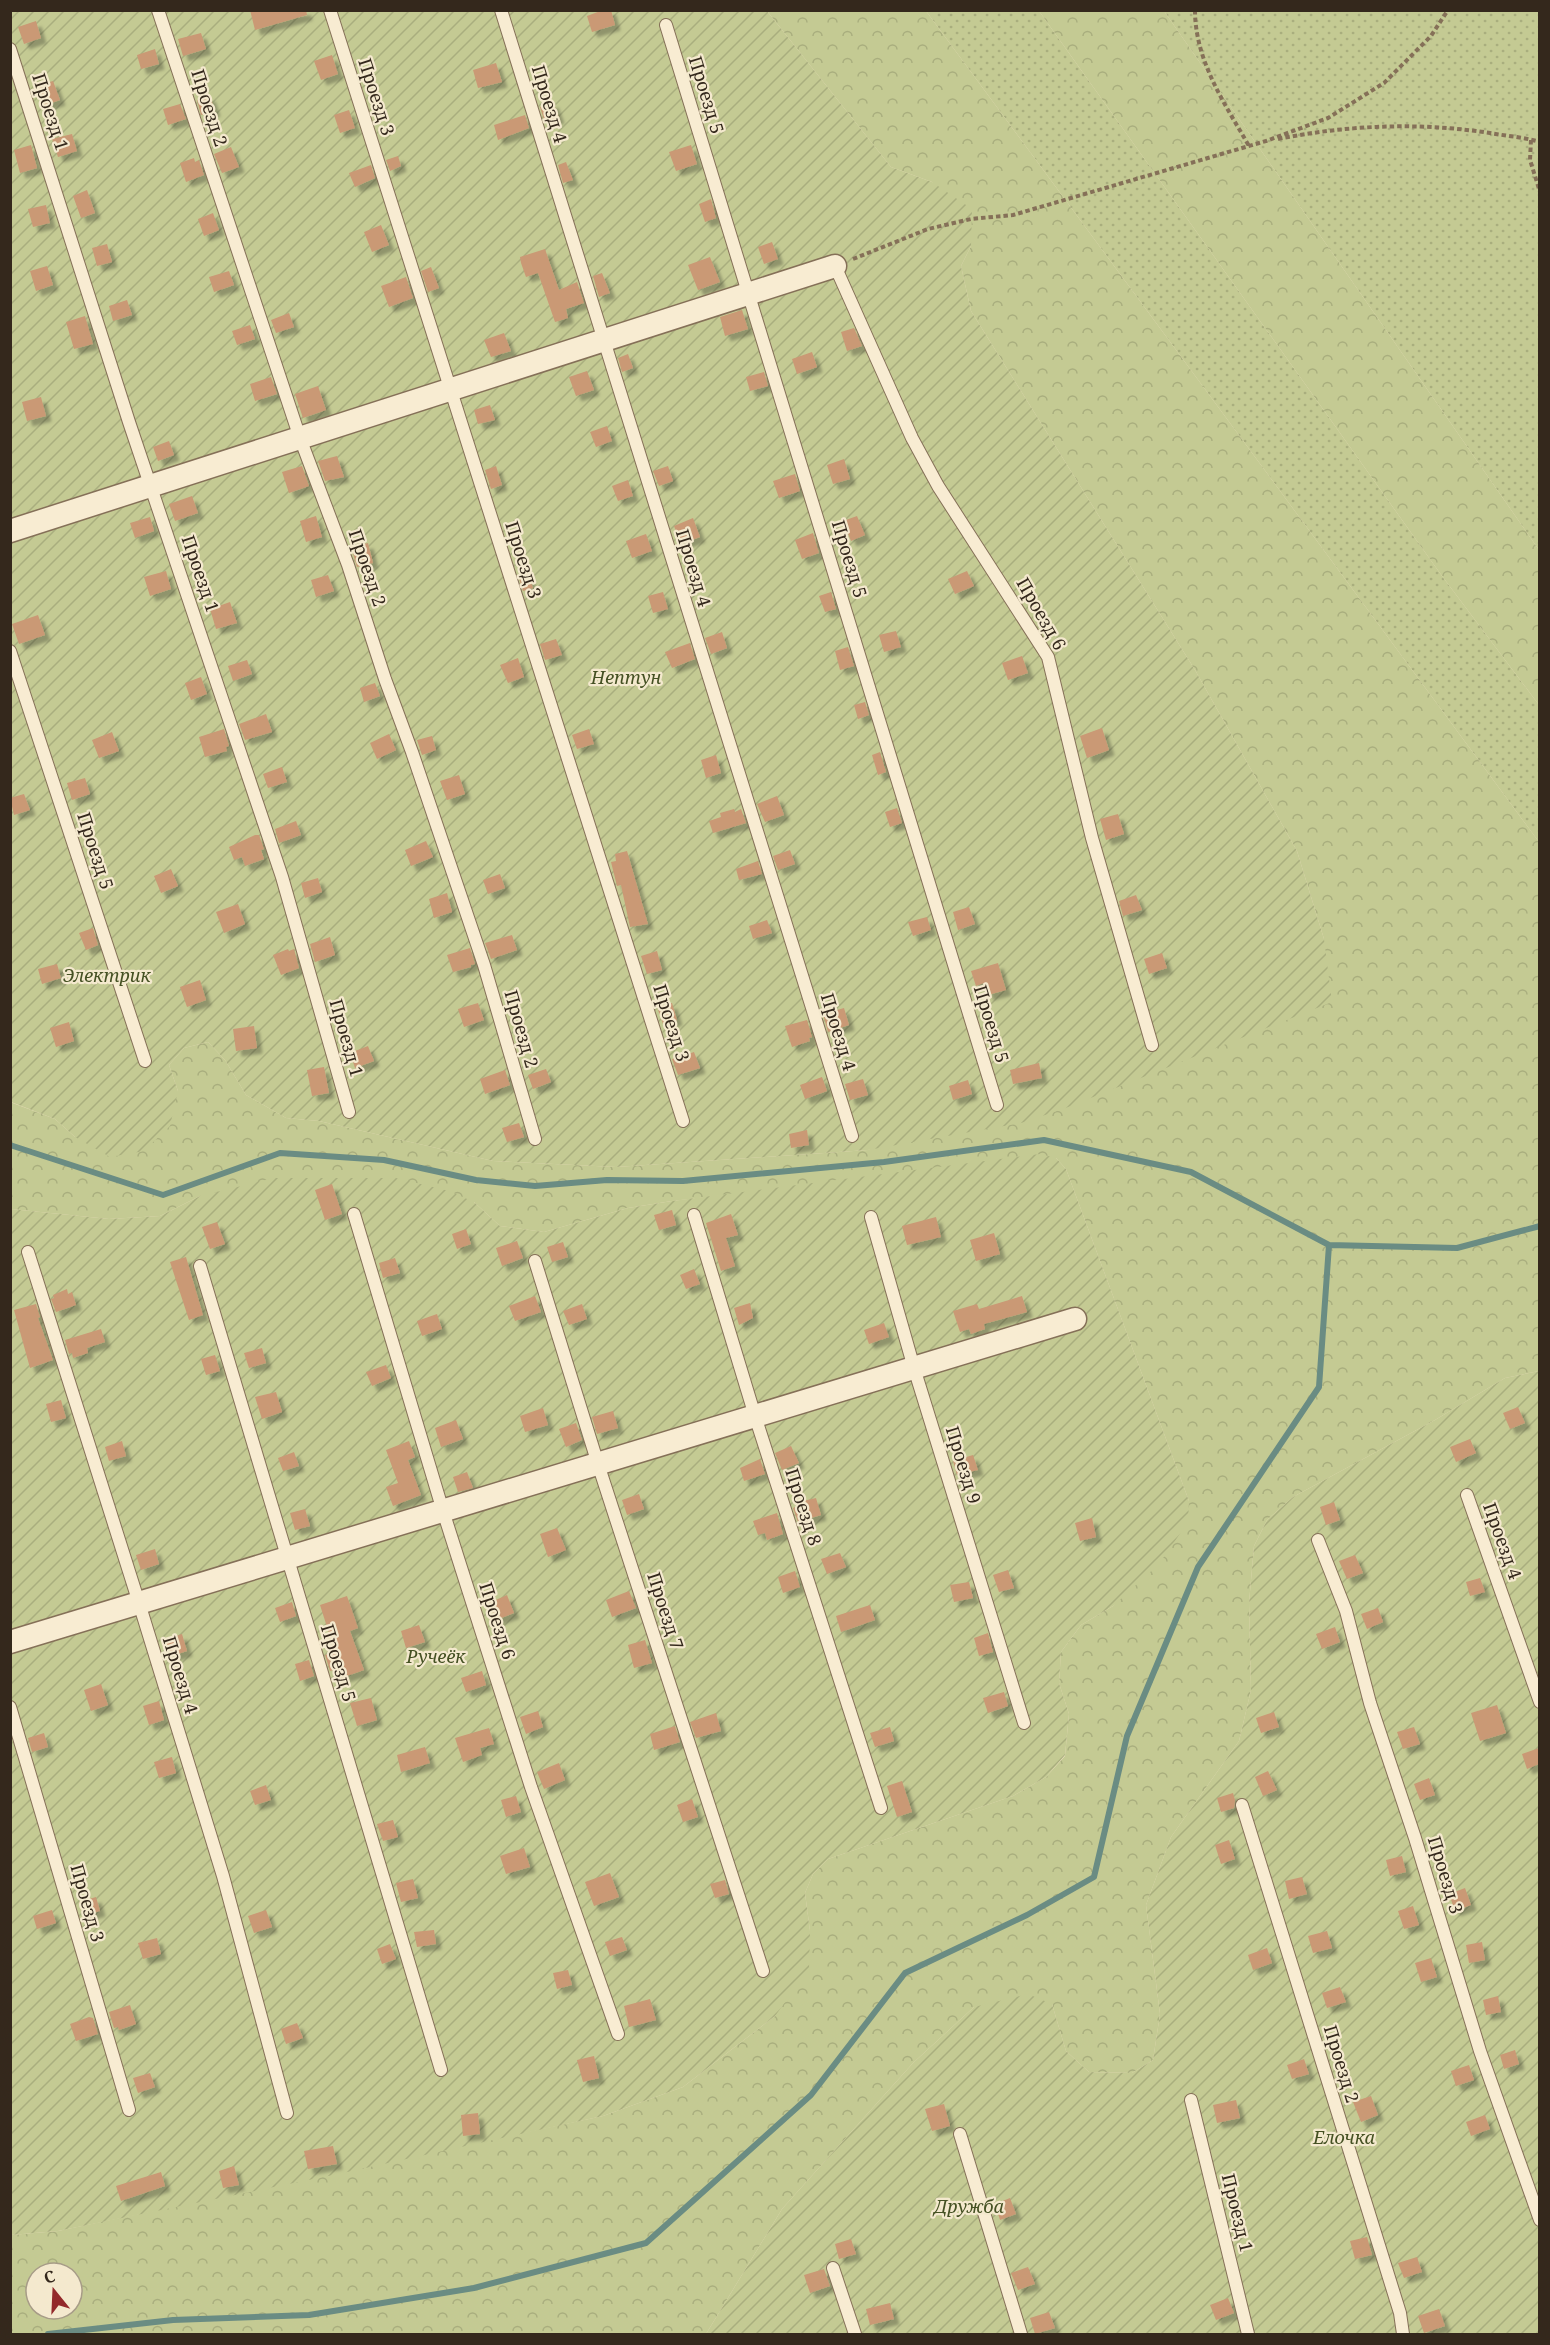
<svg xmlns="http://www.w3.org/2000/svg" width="1550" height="2345" font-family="'Noto Serif',serif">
<defs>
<pattern id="grass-dots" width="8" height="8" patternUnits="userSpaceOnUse" patternTransform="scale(1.5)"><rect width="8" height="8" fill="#c4ca93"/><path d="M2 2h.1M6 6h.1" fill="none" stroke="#a9ae7e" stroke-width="1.8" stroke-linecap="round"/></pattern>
<pattern id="forest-crowns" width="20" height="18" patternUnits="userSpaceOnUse" patternTransform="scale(1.5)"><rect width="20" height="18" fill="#c4ca93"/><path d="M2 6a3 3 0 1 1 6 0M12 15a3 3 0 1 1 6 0" fill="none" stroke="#a9ae7e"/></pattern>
<pattern id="garden-furrows" width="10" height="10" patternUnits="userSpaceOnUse" patternTransform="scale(1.5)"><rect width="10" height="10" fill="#c4ca93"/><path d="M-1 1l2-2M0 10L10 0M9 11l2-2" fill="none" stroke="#a9ae7e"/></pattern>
<filter id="shadow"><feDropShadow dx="5.5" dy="5.5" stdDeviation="1.5" flood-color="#0004"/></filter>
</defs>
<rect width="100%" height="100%" fill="#eddfbf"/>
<path fill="url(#grass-dots)" d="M926,11H1039L1442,576L1539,705V842Z
M1164,11H1539V550Z"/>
<path fill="url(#forest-crowns)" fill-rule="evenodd" d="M767,11H926L1539,842V1371L1505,1378L1435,1420L1293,1497L1267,1520L1254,1546L1249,1603L1251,1690L1239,1741L1171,1837L1146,1905L1160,2014L1153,2060L1132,2073L1089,2072L1066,2051L1052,2004L974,2007L913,2063L782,2209L706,2334H11V2235L58,2231L603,2116L683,2087L775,2016L810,1931L805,1893L813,1874L828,1859L1013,1796L1046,1777L1065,1756L1069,1714L1059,1683L1061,1652L1081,1625L1113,1606L1189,1501L1066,1169L1056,1158L672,1201L628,1208L544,1232L500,1226L474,1202L200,1196L160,1216L109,1219L11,1209L10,1102L55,1119L75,1137L178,1091L169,1065L184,1048L208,1042L225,1060L246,1095L286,1118L319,1121L493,1161L616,1167L868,1150L1324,939L1297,851L1195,670L971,311L961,266L971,246L932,182L891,167ZM36,2273H72V2309H36Z
M1039,11H1164L1539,550V705L1442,576Z"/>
<path fill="url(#garden-furrows)" d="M10,11H767L891,167L932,182L972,209L971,246L961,266L971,311L1195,670L1297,851L1324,939L1332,1002L1063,1109L1021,1123L868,1150L616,1167L493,1161L319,1121L286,1118L246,1095L225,1060L208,1042L184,1048L169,1065L178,1091L170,1126L144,1151L110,1157L75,1137L55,1119L11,1102Z
M1040,1154L1056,1158L1066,1169L1189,1501L1188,1522L1159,1564L1113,1606L1081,1625L1061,1652L1059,1683L1069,1714L1065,1755L1046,1777L1013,1796L828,1859L813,1874L805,1893L810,1931L809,1969L775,2016L683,2087L603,2116L338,2174L58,2231L11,2235V1209L109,1219L160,1216L200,1196L274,1178H396L449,1191L474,1202L500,1226L544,1232L628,1208L672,1201Z
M1539,1371V2334H706L782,2209L913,2063L974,2007L1028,1994L1052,2004L1066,2051L1089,2072L1132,2073L1153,2060L1160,2014L1146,1905L1171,1837L1239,1741L1251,1690L1249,1603L1254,1546L1267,1520L1293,1497L1435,1420L1505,1378Z"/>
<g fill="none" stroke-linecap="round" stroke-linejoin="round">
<path stroke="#6a8c83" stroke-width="6" d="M10,1145L163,1195L280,1153L384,1160L476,1180L535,1186L607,1180L683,1181L884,1162L1044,1140L1191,1172L1329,1245L1457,1248L1540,1226
M48,2334L173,2320L309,2315L474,2288L646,2243L811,2095L905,1973L1027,1915L1094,1877L1127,1736L1198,1567L1319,1387L1329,1245"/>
</g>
<path fill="#ca9975" filter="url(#shadow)" d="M250,10H306L307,15L255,30Z
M603,10H611L615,25L592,32L587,16Z
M36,21L41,38L24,44L18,27Z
M201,33L206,49L183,56L178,39Z
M155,49L159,64L141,69L137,55Z
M332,55L338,74L321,80L314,61Z
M496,63L502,82L478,88L473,70Z
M53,81L60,100L43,106L36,86Z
M210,96L215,111L201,115L197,100Z
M553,102L559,118L545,123L540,107Z
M180,104L186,119L168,125L163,109Z
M349,110L355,128L340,133L334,115Z
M525,115L529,128L498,140L494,125Z
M72,134L77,151L58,157L52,139Z
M31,145L37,168L20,173L14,150Z
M691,145L697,164L676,171L669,152Z
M231,147L239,167L222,173L214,154Z
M398,156L401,166L390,171L386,160Z
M194,158L195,162L199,160L204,175L186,182L180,163Z
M566,162L573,180L563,183L558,165Z
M371,165L375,178L355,187L349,173Z
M87,190L95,213L81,218L73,196Z
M711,199L716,218L705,222L699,204Z
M46,205L50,223L33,227L28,209Z
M213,213L219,230L204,236L198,219Z
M381,225L389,245L372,252L364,232Z
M772,242L778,259L764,264L758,247Z
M107,244L112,262L97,266L92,248Z
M545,249L559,290L577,282L584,303L566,309L568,318L555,322L538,273L526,277L521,263L520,257Z
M710,257L720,282L698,290L688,265Z
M47,266L53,285L36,291L30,271Z
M431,267L439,288L428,292L421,271Z
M229,271L234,285L214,292L209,277Z
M602,273L610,293L599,297L593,276Z
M406,277L413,298L389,307L381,286Z
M127,300L132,315L113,321L109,306Z
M742,310L748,329L725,336L720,317Z
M289,313L294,327L276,333L271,320Z
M85,316L93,344L74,349L66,322Z
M250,325L255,339L237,345L232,331Z
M854,328L862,346L847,351L841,332Z
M504,333L511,351L491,357L484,340Z
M812,352L817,367L797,374L792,359Z
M628,354L633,368L622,372L618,358Z
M587,371L594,390L576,396L569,377Z
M764,372L768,386L750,391L746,377Z
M271,377L277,394L255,401L250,384Z
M318,386L326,410L303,418L295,394Z
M41,397L46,416L27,421L22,402Z
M490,405L495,420L478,424L474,410Z
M607,426L612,441L596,447L590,432Z
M169,441L174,455L158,461L153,447Z
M337,456L344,477L325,481L318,461Z
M844,459L850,479L833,484L827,465Z
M302,466L309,486L289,493L282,472Z
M496,466L502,485L491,489L485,470Z
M668,466L673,481L659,486L653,471Z
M795,474L800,491L779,498L773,481Z
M628,480L633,496L618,501L612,486Z
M192,496L198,513L175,521L169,504Z
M316,516L322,537L306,542L300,521Z
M857,516L865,535L851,541L843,521Z
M150,517L154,531L135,538L130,523Z
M693,518L700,537L681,544L674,526Z
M813,533L819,553L802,559L795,540Z
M646,534L652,551L632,558L626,541Z
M368,543L373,563L357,567L351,547Z
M166,571L171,589L150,596L144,577Z
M967,571L974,586L955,594L948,579Z
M527,572L533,588L523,591L518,575Z
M328,575L334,591L316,597L311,580Z
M663,592L668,609L653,613L648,596Z
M831,592L836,609L825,612L819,596Z
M230,602L237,623L216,629L210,609Z
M38,615L45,635L19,644L12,624Z
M896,631L901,647L884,652L879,635Z
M722,632L727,648L711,654L705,638Z
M556,639L562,655L545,660L540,644Z
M690,643L695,659L672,668L665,652Z
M848,647L854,666L840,670L835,651Z
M1022,656L1028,673L1008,680L1002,663Z
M518,658L524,677L508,683L500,665Z
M247,660L252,674L233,681L228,666Z
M201,677L207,694L191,700L185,683Z
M375,683L380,696L364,702L360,688Z
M865,702L869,715L858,719L854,705Z
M266,714L272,732L245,740L239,724Z
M1102,728L1109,750L1087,758L1080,736Z
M224,729L229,746L226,747L227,751L205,757L199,737Z
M589,729L594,744L577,749L572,735Z
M112,732L119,751L99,758L92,740Z
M389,734L396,750L377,759L370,743Z
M432,736L436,750L422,755L417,740Z
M880,752L886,772L878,775L872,755Z
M716,755L721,773L706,778L701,760Z
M282,767L287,782L268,788L263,774Z
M459,775L465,794L447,800L440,781Z
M85,778L90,794L72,800L67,783Z
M24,794L30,810L14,815L10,798Z
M777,796L784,815L765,822L757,804Z
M897,808L902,823L890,827L885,812Z
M734,809L735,812L741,809L746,823L713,833L709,821L721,817L720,813Z
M1118,814L1124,834L1106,840L1100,819Z
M296,821L301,835L279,843L275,829Z
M255,835H259L264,849L261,850L264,859L245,866L242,857L234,860L229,847Z
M426,841L433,857L411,866L405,850Z
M790,850L795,864L778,870L773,856Z
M627,851L648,924L630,927L621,885L617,886L611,862L616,861L615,854Z
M758,861L762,874L739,880L736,869Z
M171,869L178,886L161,893L154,876Z
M500,874L505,888L488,894L483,880Z
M318,878L322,892L305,898L301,883Z
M447,893L452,912L434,918L429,899Z
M1136,895L1142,910L1123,916L1119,901Z
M238,904L245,924L224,933L216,912Z
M969,907L975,924L958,930L953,912Z
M927,917L931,930L913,936L908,922Z
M767,920L772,933L753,939L749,926Z
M93,928L98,945L86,950L79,933Z
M512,935L517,950L491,959L485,943Z
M330,937L335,955L315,962L310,944Z
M470,948L475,964L471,965V967L453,972L447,955Z
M288,949L289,951L294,949L299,968L281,975L273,955Z
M657,951L662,970L647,974L641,956Z
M1162,953L1167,968L1149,974L1144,959Z
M998,963L1006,990L988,995L984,983L976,986L971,971Z
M57,964L61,978L42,984L38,969Z
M200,980L206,1000L187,1007L180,987Z
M478,1003L484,1020L464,1027L458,1009Z
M672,1003L677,1020L663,1024L657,1007Z
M844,1008L849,1025L828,1032L823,1014Z
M807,1020L812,1037L809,1038L810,1041L792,1047L785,1026Z
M69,1022L74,1041L56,1047L50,1028Z
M254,1026L257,1048L236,1051L233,1029Z
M368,1046L374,1061L355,1068L350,1053Z
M694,1052L700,1068L678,1075L672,1059Z
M1039,1063L1042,1078L1013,1084L1010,1070Z
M324,1067L329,1093L312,1096L307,1070Z
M546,1069L551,1082L533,1089L528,1075Z
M505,1070L510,1085L485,1094L480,1079Z
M822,1077L827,1091L805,1099L800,1085Z
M863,1079L868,1095L850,1100L845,1084Z
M968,1080L972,1094L953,1100L949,1086Z
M519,1123L524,1137L507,1142L502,1128Z
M807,1130L809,1145L791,1148L789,1134Z
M332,1184L342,1214L325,1220L315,1190Z
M672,1210L676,1225L659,1230L654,1215Z
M731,1214L738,1235L726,1238L735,1266L721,1271L706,1223Z
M936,1217L941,1237L907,1245L902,1226Z
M217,1222L225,1244L210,1249L202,1227Z
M466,1229L471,1244L457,1249L452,1234Z
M994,1233L1000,1254L976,1261L970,1240Z
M517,1241L523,1258L502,1266L496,1248Z
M563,1242L568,1257L552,1262L547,1247Z
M186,1257L203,1315L189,1320L170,1262Z
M395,1258L400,1273L383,1278L379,1263Z
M694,1269L700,1284L686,1289L680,1275Z
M67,1289L68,1294L72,1292L76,1305L56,1312L51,1299L54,1298L53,1295Z
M535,1296L541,1312L515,1321L509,1306Z
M1022,1296L1027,1312L984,1324L985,1329L971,1334L969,1329L960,1332L953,1311L977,1304L979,1309Z
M750,1303L753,1318L739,1325L734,1308Z
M36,1304L40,1317L38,1318L53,1360L30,1368L14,1310Z
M582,1304L587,1319L569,1325L563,1311Z
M437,1314L442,1329L422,1336L417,1321Z
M884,1323L889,1337L869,1344L864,1330Z
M101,1329L105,1342L87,1348L88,1353L73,1358L72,1353L69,1354L65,1340Z
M262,1348L266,1363L249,1368L244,1353Z
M215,1355L220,1371L206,1375L201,1359Z
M386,1365L391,1378L372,1386L366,1372Z
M276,1392L282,1412L262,1419L255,1397Z
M61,1400L66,1418L51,1422L46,1404Z
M1518,1407L1525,1423L1510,1429L1503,1413Z
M543,1408L548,1425L525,1432L520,1416Z
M613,1411L618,1428L597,1434L592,1417Z
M456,1420L463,1439L441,1447L435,1428Z
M576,1423L582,1440L566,1447L559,1429Z
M1470,1439L1476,1453L1456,1462L1450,1447Z
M122,1441L126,1456L109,1461L105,1447Z
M409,1441L415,1457L408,1460L421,1495L393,1506L386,1487L398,1483L386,1450Z
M791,1446L799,1463L782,1470L775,1453Z
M294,1452L299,1466L283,1471L278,1458Z
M973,1455L978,1470L957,1475L953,1461Z
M760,1459L765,1474L744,1481L740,1468Z
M467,1472L473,1488L458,1492L453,1477Z
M639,1494L644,1509L627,1515L622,1500Z
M816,1498L821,1515L798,1522L793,1508L800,1505L799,1502Z
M1334,1502L1340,1520L1326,1525L1320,1507Z
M305,1509L310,1526L295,1530L290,1513Z
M777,1513L783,1534L767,1540L765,1533L758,1535L753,1521Z
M1092,1518L1096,1537L1080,1541L1075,1523Z
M557,1528L566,1550L548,1557L540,1534Z
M155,1549L159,1564L141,1570L136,1555Z
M840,1553L846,1567L827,1574L821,1559Z
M1355,1555L1363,1573L1347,1579L1339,1561Z
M1008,1570L1014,1588L999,1592L993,1575Z
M795,1571L800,1587L783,1593L778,1577Z
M1480,1578L1485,1592L1470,1596L1466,1582Z
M969,1582L973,1598L954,1602L950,1585Z
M629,1591L636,1608L612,1617L606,1600Z
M507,1595L514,1613L496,1620L489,1603Z
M347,1596L358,1628L350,1631L364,1670L344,1677L341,1668L330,1671L325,1655L335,1652L320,1605Z
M292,1602L296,1616L280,1622L275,1608Z
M870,1605L875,1620L841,1632L836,1616Z
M1378,1608L1383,1622L1367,1629L1361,1614Z
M419,1625L425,1642L406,1648L401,1631Z
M1335,1627L1340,1642L1322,1649L1316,1634Z
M988,1633L993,1652L979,1656L974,1638Z
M182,1634L187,1651L169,1657L163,1640Z
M645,1640L652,1663L634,1668L628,1645Z
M309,1660L314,1676L300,1681L295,1664Z
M482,1671L486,1685L466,1692L461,1678Z
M101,1684L108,1705L91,1711L84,1690Z
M1004,1692L1008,1706L988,1713L983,1698Z
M371,1698L377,1720L357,1726L350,1703Z
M159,1701L164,1720L149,1725L143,1706Z
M1497,1705L1506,1733L1480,1741L1471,1713Z
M538,1711L543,1727L526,1734L520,1717Z
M1274,1712L1279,1727L1261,1733L1256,1718Z
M716,1713L721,1731L696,1738L690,1722Z
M675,1726L680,1742L654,1750L650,1734Z
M890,1727L894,1741L875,1747L870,1733Z
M1414,1727L1420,1744L1403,1749L1397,1732Z
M489,1728L494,1744L480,1748L482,1755L463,1762L455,1738Z
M44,1733L48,1747L32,1752L28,1738Z
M425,1747L430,1763L401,1772L397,1755Z
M1539,1748V1764L1527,1769L1522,1754Z
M172,1757L176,1773L159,1778L154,1762Z
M559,1763L565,1780L544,1789L537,1772Z
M1268,1771L1277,1790L1263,1796L1255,1777Z
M1429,1778L1435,1795L1420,1800L1414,1784Z
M902,1781L912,1812L897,1817L887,1786Z
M266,1785L271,1800L255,1805L250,1791Z
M1233,1793L1235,1800L1234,1808L1221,1812L1217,1798Z
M516,1796L521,1812L506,1817L501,1800Z
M692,1799L698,1817L683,1822L677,1805Z
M393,1820L398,1837L383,1841L377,1824Z
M1229,1840L1235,1859L1221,1864L1215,1845Z
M524,1848L530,1867L506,1874L500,1856Z
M1402,1856L1406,1872L1390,1876L1386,1860Z
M610,1873L619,1897L594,1906L585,1882Z
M1302,1877L1307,1894L1289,1899L1285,1881Z
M413,1879L418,1898L401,1902L396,1883Z
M725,1880L729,1894L715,1898L710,1884Z
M1465,1888L1471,1905L1455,1911L1449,1894Z
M96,1897L100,1911L83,1916L79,1902Z
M1413,1906L1419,1925L1404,1929L1398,1911Z
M52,1910L56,1923L37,1929L33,1916Z
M266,1910L272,1927L254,1933L248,1916Z
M434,1930L436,1944L417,1947L414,1932Z
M1327,1931L1332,1948L1313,1953L1308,1936Z
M622,1937L627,1950L610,1956L605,1942Z
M157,1938L161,1954L143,1959L138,1943Z
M1482,1942L1485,1960L1469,1963L1466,1945Z
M390,1944L396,1959L382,1964L377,1949Z
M1267,1948L1272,1963L1253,1970L1248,1955Z
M1431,1958L1437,1977L1421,1982L1415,1963Z
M568,1970L572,1985L557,1989L553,1973Z
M1340,1987L1346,2002L1327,2008L1322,1993Z
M1498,1996L1501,2012L1486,2015L1483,2000Z
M650,1999L656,2020L629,2027L624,2006Z
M130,2005L136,2024L119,2030L118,2027L114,2028L109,2012Z
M89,2017L93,2018L98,2034L76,2041L70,2024Z
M297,2023L303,2038L286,2044L281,2029Z
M1515,2050L1519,2064L1504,2069L1500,2055Z
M594,2056L599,2078L583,2082L577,2060Z
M1304,2059L1309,2074L1292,2079L1287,2065Z
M1469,2065L1474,2080L1456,2086L1451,2071Z
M150,2073L155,2087L138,2093L133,2078Z
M1371,2096L1378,2115L1361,2122L1353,2102Z
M1236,2100L1240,2118L1217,2123L1213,2105Z
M944,2104L950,2126L932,2131L925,2109Z
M478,2113L480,2134L463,2136L461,2115Z
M1485,2115L1490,2129L1471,2136L1466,2122Z
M333,2146L337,2164L308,2169L304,2151Z
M234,2166L239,2185L223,2188L219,2171Z
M161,2172L165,2186L121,2201L116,2186Z
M1010,2198L1016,2214L1000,2220L995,2204Z
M1367,2237L1372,2255L1355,2259L1350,2241Z
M851,2239L856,2254L839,2259L835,2244Z
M1417,2257L1422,2272L1404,2278L1398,2263Z
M1028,2267L1035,2284L1018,2290L1011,2273Z
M824,2269L830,2286L810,2293L804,2275Z
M1228,2298L1234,2313L1216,2320L1210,2305Z
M890,2303L894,2319L870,2325L866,2309Z
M1439,2309L1445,2326L1424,2333L1418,2316Z
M1049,2312L1055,2328L1035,2334L1030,2318Z"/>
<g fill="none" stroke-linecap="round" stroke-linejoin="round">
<g stroke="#857058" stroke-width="14">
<path id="lane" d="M158,10L300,438L348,565L385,679L412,752L484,965L535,1139
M330,10L683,1121
M501,10L852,1136
M666,25L997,1105
M10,49L129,422L282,877L349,1112
M835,266L912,438L938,486L1048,657L1092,838L1152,1045
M10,651L145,1061
M354,1214L443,1511L531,1787L618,2034
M694,1215L755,1416L881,1808
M871,1217L914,1368L1024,1723
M28,1252L139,1603L223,1876L287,2113
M535,1261L598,1464L763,1971
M200,1266L441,2070
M1467,1495L1540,1702
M1318,1540L1346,1611L1370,1703L1415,1838L1480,2051L1540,2220
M10,1707L129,2110
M1242,1805L1400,2313L1403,2334
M1191,2100L1248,2334
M960,2134L1021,2334
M833,2268L855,2334"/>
</g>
<g stroke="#857058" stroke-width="25">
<path id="street" d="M10,531L835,266
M10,1642L1075,1319"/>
</g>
<path stroke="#857058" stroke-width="4" stroke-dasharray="4.5 3" stroke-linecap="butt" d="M1195,10C1195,61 1225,104 1249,146
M1278,139C1348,125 1419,122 1490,133C1506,136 1523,137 1540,142
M1531,140L1530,160L1540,192
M853,259L928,229L971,219L1013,215L1266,141L1328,118L1384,83L1431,36L1448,10"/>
<use href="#lane" stroke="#f8ecd2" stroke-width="12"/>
<use href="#street" stroke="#f8ecd2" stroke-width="22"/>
</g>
<g text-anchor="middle" stroke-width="4.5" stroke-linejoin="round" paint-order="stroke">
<g font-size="18" fill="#34281c" stroke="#f4e9ce">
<text transform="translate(706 95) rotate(73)" y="6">Проезд 5</text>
<text transform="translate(376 97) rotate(72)" y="6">Проезд 3</text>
<text transform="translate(549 104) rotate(73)" y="6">Проезд 4</text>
<text transform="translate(209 108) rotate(72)" y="6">Проезд 2</text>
<text transform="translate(50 112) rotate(72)" y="6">Проезд 1</text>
<text transform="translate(849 559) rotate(73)" y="6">Проезд 5</text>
<text transform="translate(523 560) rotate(72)" y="6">Проезд 3</text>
<text transform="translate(367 568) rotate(71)" y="6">Проезд 2</text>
<text transform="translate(693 568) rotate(73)" y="6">Проезд 4</text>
<text transform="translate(200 574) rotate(71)" y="6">Проезд 1</text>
<text transform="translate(1041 614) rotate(60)" y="6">Проезд 6</text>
<text transform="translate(95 851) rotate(72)" y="6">Проезд 5</text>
<text transform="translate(671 1023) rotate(72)" y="6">Проезд 3</text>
<text transform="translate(991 1024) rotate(73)" y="6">Проезд 5</text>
<text transform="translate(521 1029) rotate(74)" y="6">Проезд 2</text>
<text transform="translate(838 1032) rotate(73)" y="6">Проезд 4</text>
<text transform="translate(346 1038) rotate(74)" y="6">Проезд 1</text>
<text transform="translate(963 1465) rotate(73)" y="6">Проезд 9</text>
<text transform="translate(803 1507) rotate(72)" y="6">Проезд 8</text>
<text transform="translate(1502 1541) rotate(70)" y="6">Проезд 4</text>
<text transform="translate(665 1611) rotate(72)" y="6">Проезд 7</text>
<text transform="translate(497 1621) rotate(72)" y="6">Проезд 6</text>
<text transform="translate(338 1663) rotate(73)" y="6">Проезд 5</text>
<text transform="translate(180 1675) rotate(73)" y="6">Проезд 4</text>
<text transform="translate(1445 1875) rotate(73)" y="6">Проезд 3</text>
<text transform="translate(87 1903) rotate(74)" y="6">Проезд 3</text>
<text transform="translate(1341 2064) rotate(73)" y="6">Проезд 2</text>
<text transform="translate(1237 2213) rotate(76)" y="6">Проезд 1</text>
</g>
<g font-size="18" font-style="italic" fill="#455123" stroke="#f4e9ce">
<text x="626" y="684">Нептун</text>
<text x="107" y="982">Электрик</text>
<text x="436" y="1663">Ручеёк</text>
<text x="1344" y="2144">Елочка</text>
<text x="969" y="2213">Дружба</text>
</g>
</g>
<rect width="1550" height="2345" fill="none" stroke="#34281c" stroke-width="24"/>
<g transform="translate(54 2291) rotate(342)"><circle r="28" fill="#f4e9ce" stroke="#a79c87" stroke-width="1.5"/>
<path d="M0-4.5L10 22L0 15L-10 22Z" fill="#93292a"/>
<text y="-9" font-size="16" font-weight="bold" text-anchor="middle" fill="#34281c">С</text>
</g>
</svg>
